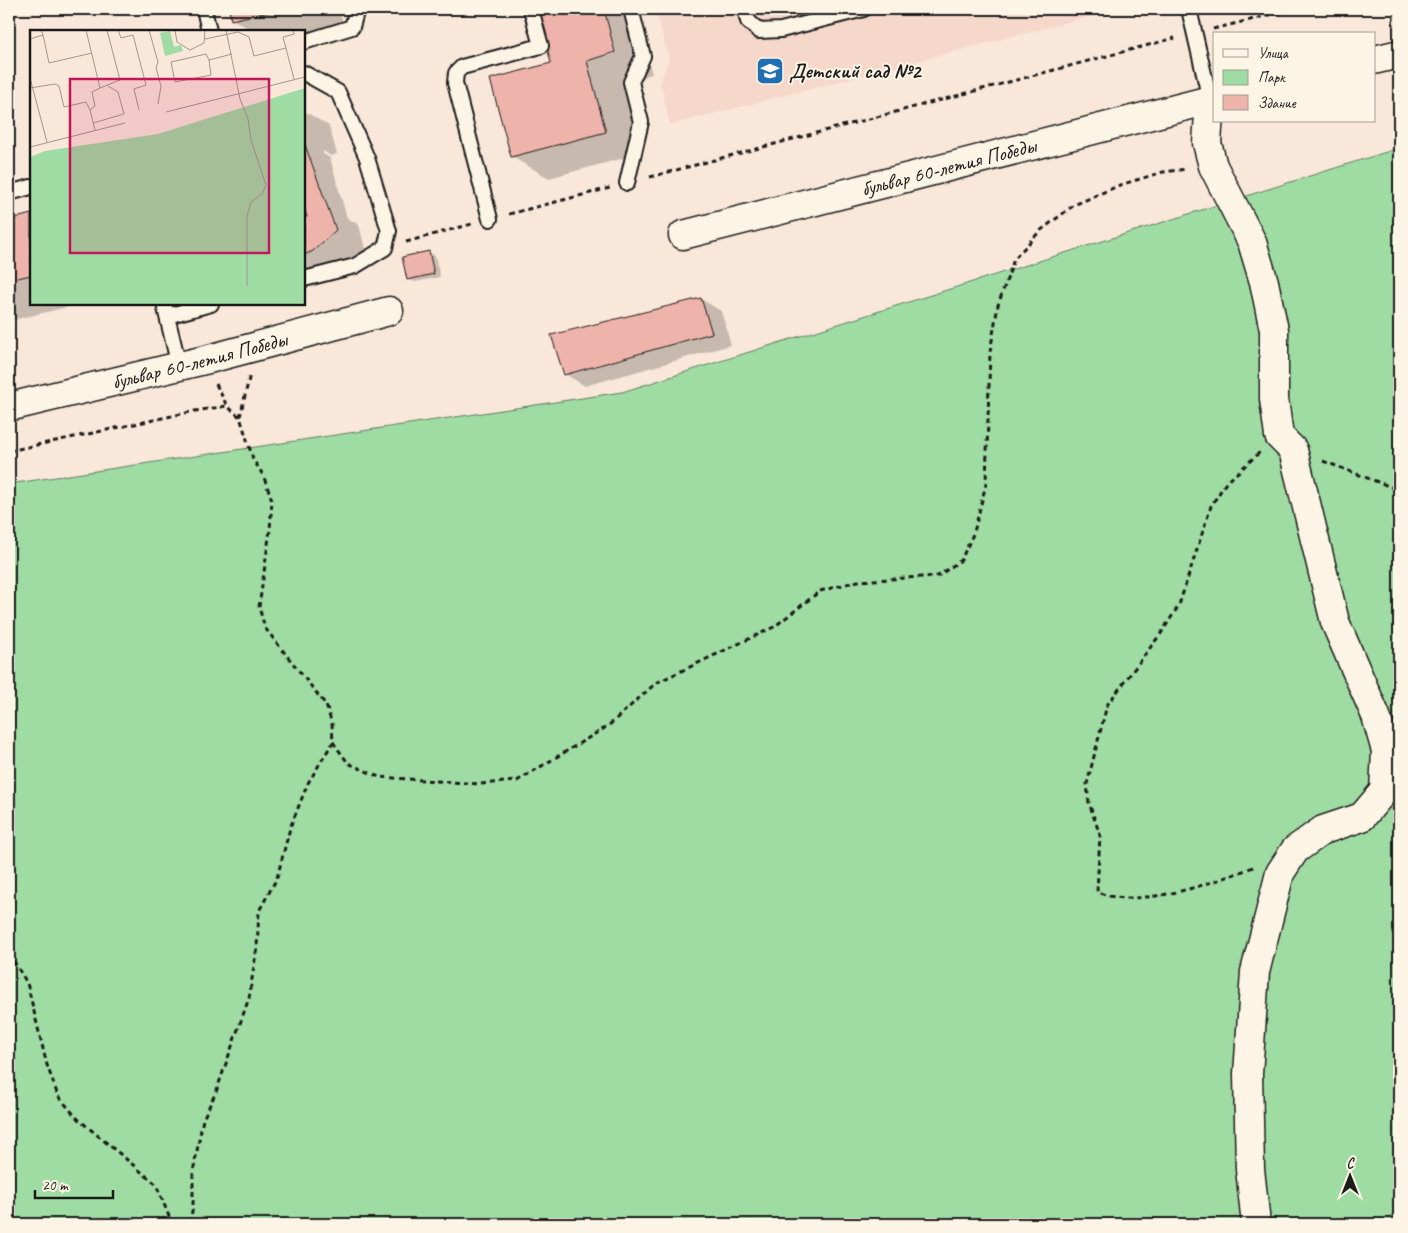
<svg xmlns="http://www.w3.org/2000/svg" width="1408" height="1233" font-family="Caveat,sans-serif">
<rect width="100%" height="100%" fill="#f9e8d9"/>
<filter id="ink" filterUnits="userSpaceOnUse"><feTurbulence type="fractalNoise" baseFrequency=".02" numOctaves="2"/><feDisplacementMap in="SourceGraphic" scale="10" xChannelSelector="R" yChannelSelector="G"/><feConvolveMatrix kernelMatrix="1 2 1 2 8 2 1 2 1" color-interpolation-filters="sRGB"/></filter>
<g filter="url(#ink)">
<path fill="#f6d8cb" d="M655,9H1111L1112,11L670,125L660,81L669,60Z"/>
<path fill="#9fdca3" stroke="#5e7c60" d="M1399,148V1224H9V484L622,392Z"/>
<path fill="#0003" d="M230,9H340L343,25L304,34V31H253L232,19Z
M539,9H635L652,74L624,82L643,153L549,178L512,157L552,64Z
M783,9H830L797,17Z
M304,111L329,126L337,154L331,156L323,151V154L330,158L347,218L359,225L366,252L304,273Z
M31,215V304H80L9,321V221Z
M429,252L435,256L440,277L415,282L408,279Z
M701,299L721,311L731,345L585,386L565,374Z"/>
<path fill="#eeb3aa" stroke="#1c1c1c" d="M229,9H283L231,20Z
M537,9H604L615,52L587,61L606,132L511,157L490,79L551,63Z
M304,142L336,230L313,251L304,255V218L307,217L304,207Z
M31,214V275L9,280V220Z
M429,251L434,274L407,280L402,257Z
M701,298L712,333L564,375L551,335Z"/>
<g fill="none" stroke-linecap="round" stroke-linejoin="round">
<g stroke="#1c1c1c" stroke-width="18">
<path id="service" d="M204,9L209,31
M745,9L748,21L759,31L781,30L864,9
M1189,9L1210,100
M304,42L352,27L357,9
M304,73L338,92L367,158L389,231L385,248L355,266L304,279
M627,183L641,122L631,82L643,56L631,9
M9,193L31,187
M490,219L455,83L456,73L462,67L541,46L531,9
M164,304L179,366
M167,316L211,304"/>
</g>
<g stroke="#1c1c1c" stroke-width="31">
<g id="minor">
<path d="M1374,60L1399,54"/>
<path d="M1210,100L1207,143L1213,166L1252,242L1264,282L1274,330V399L1279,436L1293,450L1335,622L1376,716L1386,751L1384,791L1362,817L1323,830L1295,850L1280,873L1255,972L1248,1074L1250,1169L1256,1224"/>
<path id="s1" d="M683,235L1214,99"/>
<path id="s2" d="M9,407L209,359L389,311"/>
</g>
</g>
<path stroke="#1c1c1c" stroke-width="3" stroke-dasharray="5 4" stroke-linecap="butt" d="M1213,29L1295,9
M650,177L1175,38
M509,214L610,188
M406,242L472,224
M216,384L227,406
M240,417L250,374
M9,451L195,411L227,406L240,417L253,459L263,475L272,500L270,530L259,607L265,628L326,705L332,724L333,742L308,783L290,828L277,878L259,911L257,947L249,998L216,1092L203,1119L193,1172V1207L189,1224
M1323,461L1399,490
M333,742L348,763L379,777L480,784L517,781L608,726L656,683L774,627L820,591L858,581L938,576L961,560L974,532L986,484L990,352L998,305L1014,259L1040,231L1074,205L1120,185L1163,172L1187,169
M1253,867C1213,883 1138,910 1097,892L1100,835L1089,803L1087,784L1107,705L1162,632L1179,605L1211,506L1225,484L1260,452
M9,953L27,983L47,1065L58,1096L78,1119L156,1184L172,1224"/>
<use href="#service" stroke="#fcf5e5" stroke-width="14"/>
<use href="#minor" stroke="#fcf5e5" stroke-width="28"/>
</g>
</g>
<defs>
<g id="school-square" transform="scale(1.4375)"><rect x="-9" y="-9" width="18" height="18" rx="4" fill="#1f6fb2" stroke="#fcf5e5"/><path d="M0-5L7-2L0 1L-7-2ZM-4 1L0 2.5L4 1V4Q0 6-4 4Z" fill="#fff"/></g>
</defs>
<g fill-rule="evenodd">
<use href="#school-square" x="770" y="71"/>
</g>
<g text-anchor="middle" stroke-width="4" stroke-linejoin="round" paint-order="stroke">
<g font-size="21" font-weight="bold" fill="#1c1c1c" stroke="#fcf5e5" text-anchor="start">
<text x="789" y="78">Детский сад №2</text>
</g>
<g font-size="21" fill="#1c1c1c" stroke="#fcf5e5">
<text dy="7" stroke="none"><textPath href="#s1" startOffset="274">бульвар 60-летия Победы</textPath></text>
<text dy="7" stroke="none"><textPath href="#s2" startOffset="196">бульвар 60-летия Победы</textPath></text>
</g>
</g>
<g transform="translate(30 30)">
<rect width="275" height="275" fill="#f9e8d9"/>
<path d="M140,1L144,17L151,15L153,21L135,26L130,3ZM275,58V275H0V127L15,121L128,104Z" fill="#9fdca3"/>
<path fill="none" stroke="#a1968d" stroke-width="1" d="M56,0L70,58L62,62L65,76L60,80L65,100M88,0L91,8L103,5L116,55L104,59L109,80M119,0L128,32L126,38L131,56L128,74M145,0L147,12L160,20L174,13L175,0M196,0L210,69L218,89L221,110L236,155L232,164L221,172L217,186V256M263,0L264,4L253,7L264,49M13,5L19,33L62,23M0,9L13,5L11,0M175,9L208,2L219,7L224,26L256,18M179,30L181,45L145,52L141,32L176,24L179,30L202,24M0,48L17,112M0,58L25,54L29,56L34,77L56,72L60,80M70,58L90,50L77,0M136,82L275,47M63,93L94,84L88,62L78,56M0,117L95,93"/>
<path fill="#c2185b" fill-opacity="0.15" stroke="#c2185b" stroke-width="2.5" d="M40,49H239V223H40Z"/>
<rect width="275" height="275" fill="none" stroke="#1c1c1c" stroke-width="2.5"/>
</g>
<rect width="1408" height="1233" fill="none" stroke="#fcf5e5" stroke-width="30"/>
<rect x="15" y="15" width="1378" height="1203" fill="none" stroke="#1c1c1c" stroke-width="2" filter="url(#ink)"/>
<rect x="1213" y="32" width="162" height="90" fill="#fcf5e5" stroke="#a29e95"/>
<rect x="1223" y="49" width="25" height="8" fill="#fcf5e5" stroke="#a29e95"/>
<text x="1258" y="58" font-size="15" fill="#1c1c1c">Улица</text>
<rect x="1223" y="70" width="25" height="15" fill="#9fdca3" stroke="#a29e95"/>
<text x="1258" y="82" font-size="15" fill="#1c1c1c">Парк</text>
<rect x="1223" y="95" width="25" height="15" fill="#eeb3aa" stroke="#a29e95"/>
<text x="1258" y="108" font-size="15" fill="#1c1c1c">Здание</text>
<g transform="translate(1350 1176)" stroke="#fcf5e5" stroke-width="4" paint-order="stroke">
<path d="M0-4L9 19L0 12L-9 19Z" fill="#1c1c1c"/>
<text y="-8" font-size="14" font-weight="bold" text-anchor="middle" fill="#1c1c1c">С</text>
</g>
<path d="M35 1190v8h78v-8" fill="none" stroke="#1c1c1c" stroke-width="2.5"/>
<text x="42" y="1190" font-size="15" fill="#1c1c1c" stroke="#fcf5e5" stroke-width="4" paint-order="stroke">20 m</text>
</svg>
